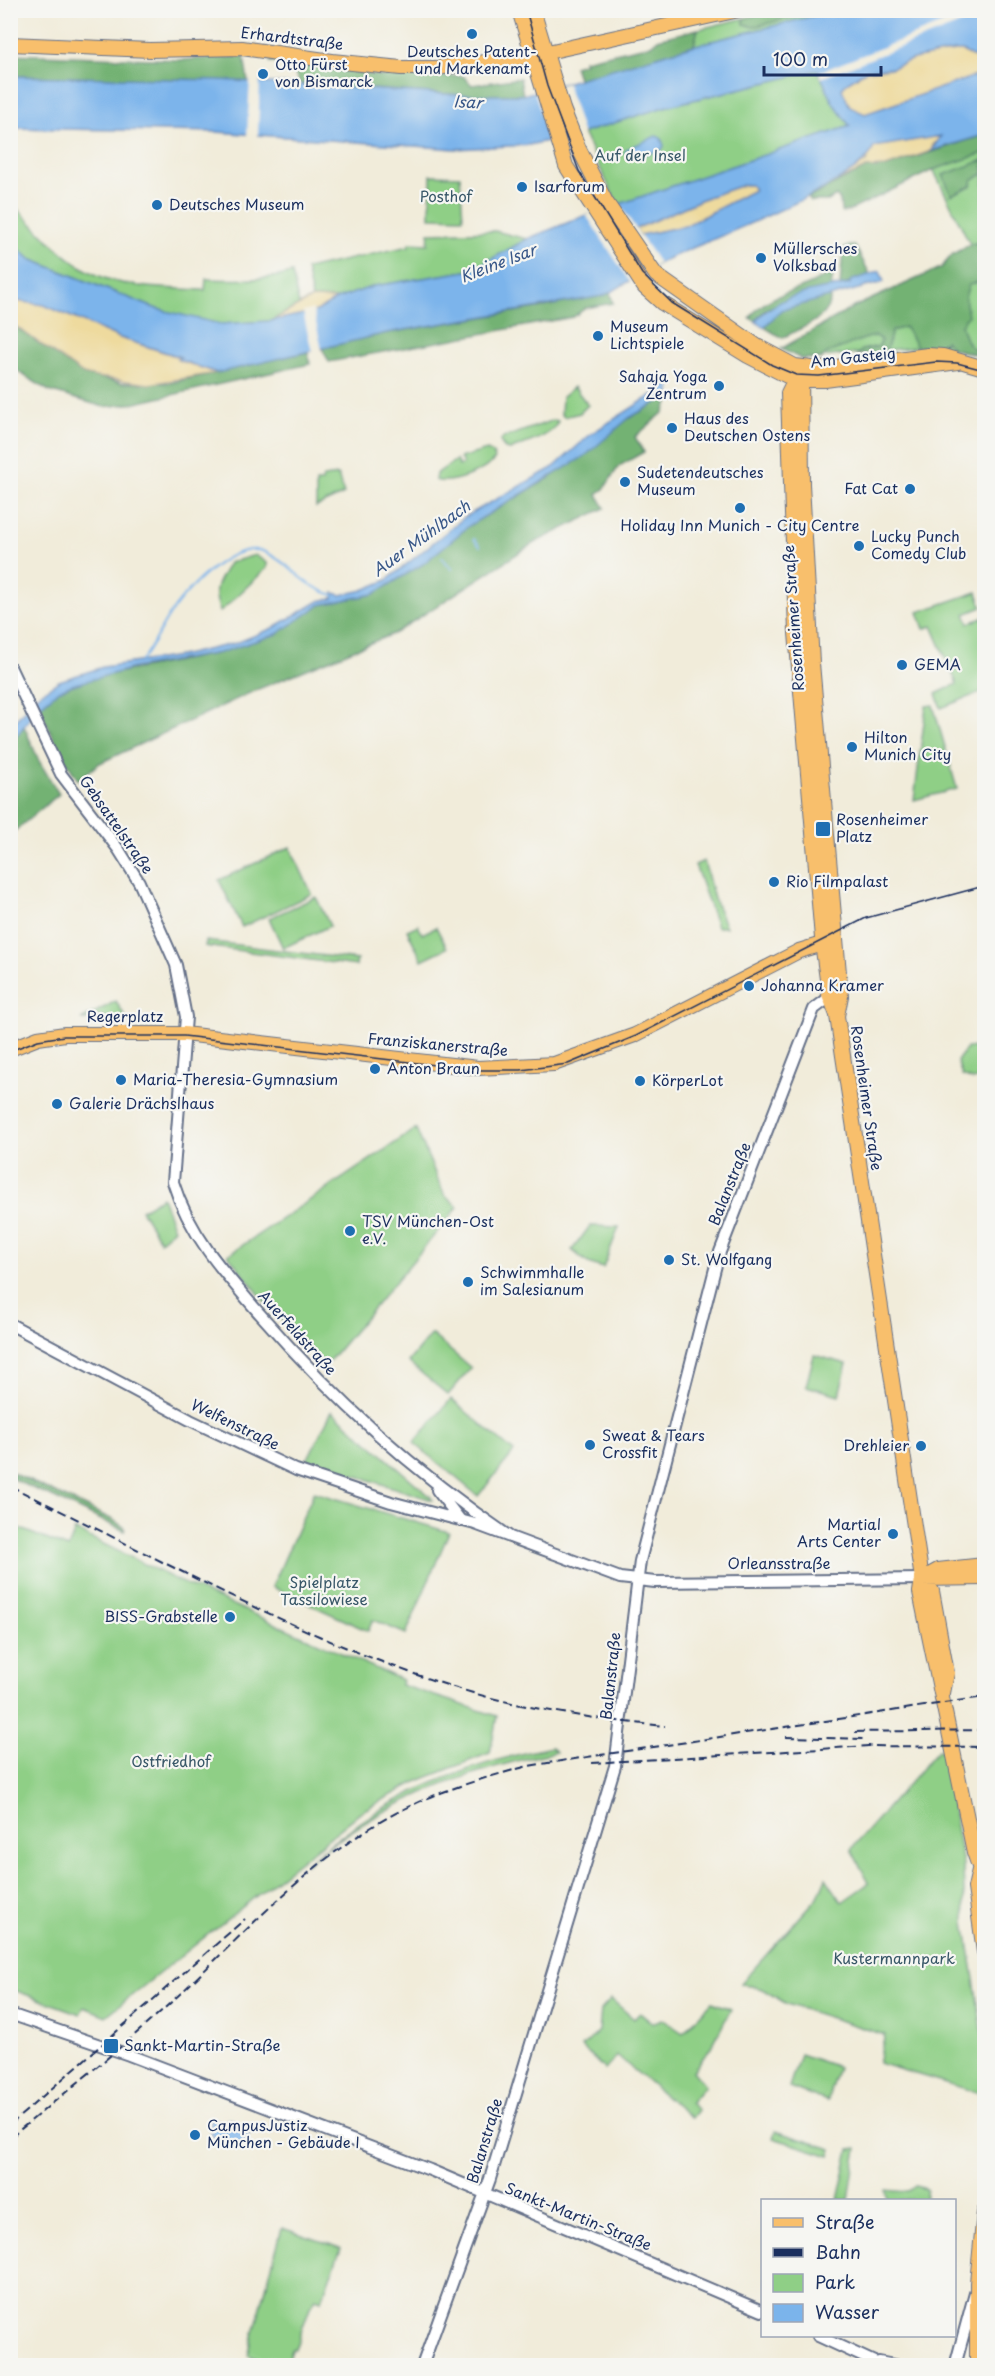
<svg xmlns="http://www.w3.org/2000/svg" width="995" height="2376" font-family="'Playpen Sans',sans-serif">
<rect width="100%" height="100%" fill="#f6f6f2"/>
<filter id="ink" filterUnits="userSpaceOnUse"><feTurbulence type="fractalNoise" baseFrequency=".0167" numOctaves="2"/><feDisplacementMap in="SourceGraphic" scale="12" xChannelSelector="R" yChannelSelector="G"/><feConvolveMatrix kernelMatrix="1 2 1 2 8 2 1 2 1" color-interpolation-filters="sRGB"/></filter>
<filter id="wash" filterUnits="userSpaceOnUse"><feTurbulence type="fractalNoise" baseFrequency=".008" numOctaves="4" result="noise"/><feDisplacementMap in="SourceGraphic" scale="24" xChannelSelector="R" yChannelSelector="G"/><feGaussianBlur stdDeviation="1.35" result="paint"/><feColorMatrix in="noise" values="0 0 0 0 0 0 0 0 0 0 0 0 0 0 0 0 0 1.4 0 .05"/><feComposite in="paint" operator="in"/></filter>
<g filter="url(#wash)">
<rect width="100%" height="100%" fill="#f1ecda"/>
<path fill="#8fcf86" stroke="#557f72" stroke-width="1.5" d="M774,11H834L688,47L579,81L574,66L585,63L584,60L651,45L658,39Z
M818,70L833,103L850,126L618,205L583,133L664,107Z
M984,135V357L954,349L917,347L802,359L781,349L854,307L941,268L953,254L970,244L925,153Z
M431,175L460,176L463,218L430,217Z
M10,202C36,226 63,260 95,274C129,290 169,288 205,290L206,279C235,280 262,281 292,273L299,305L271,321L220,324L188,317L157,309L30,259L11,242Z
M495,231L527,239L472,270L374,286L337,299L312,298L306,269L409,246V243L428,244L429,233Z
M574,387L588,405L580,413L564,417L561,414L562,397Z
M554,420L558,421C554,437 519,445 510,450L505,449L500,441L503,438Z
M487,450L493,453L495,459C485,472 450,485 435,480L436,474L456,460L459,466L463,464L460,458Z
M338,475L344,494L316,507V482H322L323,477Z
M255,555L267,563V568L220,612C211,586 217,585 229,563Z
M977,592L982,607L965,614L969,623L984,617V691L941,708L936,694L957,684L932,626L924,629L918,612Z
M933,705L957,789L914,800L926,706Z
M290,847L312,894L242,927L219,880Z
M704,861L714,899L726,927H717L695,865Z
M316,897L330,926L283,948L269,918Z
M418,925L422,934L436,927L447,948L422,960L407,930Z
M206,941L357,960L356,966L205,946Z
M116,1001L127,1020H107L106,1017H96L95,1020H81Z
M977,1047L984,1050V1077L973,1080L962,1076L957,1061L967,1048Z
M416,1129L444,1194L458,1207L325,1366L266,1303L228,1255Z
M162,1197L174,1229L160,1241L141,1210Z
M590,1226L619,1227L603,1268L588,1263L572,1250Z
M431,1334L471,1368L448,1395L408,1362Z
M814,1355L847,1364L839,1395L806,1386Z
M451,1399L514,1452L478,1496L414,1443Z
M332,1411L431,1497L432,1500L307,1460Z
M314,1492L449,1532L406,1634L373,1620L368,1631L272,1587Z
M11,1525L68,1548L75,1530L179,1581L402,1680L401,1685L497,1716L490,1753L418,1781L364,1810L106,2016L84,2007L80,2014L11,1989Z
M552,1747L556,1752C463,1771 379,1804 305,1865C379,1800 456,1766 552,1747Z
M938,1750L943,1751L963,1865L965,1922L983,2036V2094L878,2063L885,2035L787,2004L762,1989L741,1983L818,1897L826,1878L842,1902L869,1883L851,1849Z
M611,1999L634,2019L640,2013L652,2023L662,2019L683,2033L712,2002L731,2009L712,2046L693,2071L705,2086L690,2103L698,2110L692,2118L617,2056L605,2070L582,2047L599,2031L601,2010Z
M800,2054L838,2067L827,2101L789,2087Z
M775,2131L832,2149L830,2156L773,2138Z
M857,2148L849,2200H838L849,2149Z
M915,2186L927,2189L925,2200H887L886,2190L907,2192Z
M282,2228L341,2248L321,2301L316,2299L310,2307L295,2349L291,2350L286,2365H274L248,2355Z"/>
<path fill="#73b273" stroke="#477068" stroke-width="1.5" d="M774,11V10L818,11L753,27L744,24V18Z
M698,29L694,45L579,81L574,66L585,63L584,60L651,45L658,39Z
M11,54L182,60L244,56L248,82L11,76Z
M271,59L382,76H463L472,85L520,78L523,95H461L300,84L291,65L270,62Z
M984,135V153L933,170L849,211L841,212L840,200L836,196L828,201H810L808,198L866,168L886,167Z
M984,160V174L973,179L971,186L951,195L943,175Z
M984,241V280L969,285L965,297L968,316L961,325C966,340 966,348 984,353V356L954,349L945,341L939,348L917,347L905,327L892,331L886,352L857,355L862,350L879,346L881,340L876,336C858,339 844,348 827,353L822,359H802L781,349L854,307L941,268L953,254L971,244Z
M849,246H855L871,276L840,286L843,249Z
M829,274H833L831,288L766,309L755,321L750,318C762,299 784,294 803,287C812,284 821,278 829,274Z
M610,293L613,303L586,308L573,317L329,362L322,348L387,333L549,306Z
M831,296C828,321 802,327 782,338L764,327L782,310Z
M10,323L83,374L122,383H170L308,352L310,364L136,403L104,407L49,391L20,373L11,364Z
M663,399L669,400L664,412L635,437L644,452L619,466L604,489L597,494L605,508L534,543L395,633L256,690L100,763L78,780L60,752L39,707L58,691L91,678L219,653L277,634L320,605L374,594L423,564L470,525L548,479L629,418Z
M24,726L39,761L59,794L11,834V743Z
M11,1472L113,1520L125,1528V1531L11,1478Z"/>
<path fill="#eeda9e" stroke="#84847e" stroke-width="1.5" d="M954,51H962L984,62V73L865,114L855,111L844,99L842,89L845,84L867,70L892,68L913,59Z
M931,136H942L933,145L931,151L886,167L866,168L831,184L866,162L874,147Z
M743,185H752L754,190L685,226L640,235L635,229L705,198Z
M312,298L337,299L317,311L271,321Z
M11,300L44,305L120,338L182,358L178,360L217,373L149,384L95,377L83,374L11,323Z"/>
<path fill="#7bb4eb" stroke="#4b72a4" stroke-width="1.5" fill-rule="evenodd" d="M834,11H978L982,25H984L981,32L984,38V62L962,51H954L913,59L892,68L867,70L845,84L842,89L850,107L865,114L984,73V135L931,151L941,136L874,147C861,185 704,241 663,261C642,272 624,286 603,296L387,333L217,373L177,359L181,357L120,338L44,305L11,300V260L20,262L14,254L19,252L11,244V247V242L30,259L157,309L220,324L271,321L317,311L337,299L374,286L472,270L527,239L584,216L850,126L833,103L818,70L664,107L583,133L529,145L456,149L216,132L11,128V76L221,80L461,95H523L688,47ZM743,185H751L754,190L685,226L640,235L635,229L705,198Z
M656,136L661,138L664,146L661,151L627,157L625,152L627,149Z
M880,271L884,282L782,310L764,327L755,321C781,293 814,291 850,284V281Z
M671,383L670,395L629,418L585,456L470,525L423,564L374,594L320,605L277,634L219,653L134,668L72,685L58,691L39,707L11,743V726L35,697L59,681L103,667L180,656L236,643L273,628L319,601L333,598L334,593L341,595L363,590L387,580L466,516L554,467L592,433Z
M211,2118L224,2123L228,2119L234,2120L237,2128L250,2133L243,2142L235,2146L222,2144L211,2134Z"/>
<path fill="#f1ecda" d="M976,11L978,17L821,78L819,72Z
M250,79H260L258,136H247Z
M567,83L583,135L549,144L535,93Z
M618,202L659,263L630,282L586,215Z
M313,309L322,350L312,352L303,312Z"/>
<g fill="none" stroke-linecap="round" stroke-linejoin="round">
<path stroke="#7bb4eb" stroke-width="2" d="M474,539L480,546
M442,558L452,569
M141,661C153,646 160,629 170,614C186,590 233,539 265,552C292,564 302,586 334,595"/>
</g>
</g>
<g filter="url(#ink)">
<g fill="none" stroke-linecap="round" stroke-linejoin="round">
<g stroke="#667189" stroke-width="14">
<path id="minor" d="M10,667L61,774L119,850L139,882L176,965L186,1017L173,1182C189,1234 224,1273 260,1314C337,1402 413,1471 510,1537
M10,1324L190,1420L296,1470L391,1502L475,1524L620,1578L655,1582L922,1579
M437,1490L461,1521
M10,2014L129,2055L430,2170L762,2311
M818,2336L883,2366
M879,2362L899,2366
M422,2366L490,2179L615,1766L640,1561L718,1257L814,1009L826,1000L829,994
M955,2366L975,2292"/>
</g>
<g stroke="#667189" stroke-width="16">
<path id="major" d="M519,10L566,166L644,287L662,303L748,356L787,376L802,380H825L958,362
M533,10L563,109L579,149L606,202L656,275L757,346L795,366L820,369L928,355L943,356L984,368
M10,44L150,50L242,48L332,61L401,68H436L525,57L739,10
M801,367L802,484L812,663L841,996L837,1016L922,1579L920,1592L974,1852L984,1881
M801,367L788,393L796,633L823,950L829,994L837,1015
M10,1049L38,1038L65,1034H184L478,1068L554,1064L635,1035L799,951L822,944
M922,1579L932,1591L947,1673L943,1693
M922,1579L938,1570L984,1565
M922,1579L984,1578
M979,1870L975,1888L984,1952
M977,2366V2283L984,2212"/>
</g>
<use href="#minor" stroke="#fff" stroke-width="10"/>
<use href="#major" stroke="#f8bf6c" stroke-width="14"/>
<path stroke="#1b2f5e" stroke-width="1.5" d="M526,10L547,86L579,171L642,274L672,303L772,365L796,375L819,376L936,362L957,363L984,370
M10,1051L38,1040L64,1036H184L478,1070H521L568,1064L636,1036L866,918L984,886"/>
<path stroke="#1b2f5e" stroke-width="2" stroke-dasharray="9 4.5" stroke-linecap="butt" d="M10,1486C159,1558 316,1647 473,1693C536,1711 601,1720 665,1726
M855,1732L984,1730
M786,1737L867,1739
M592,1763L868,1746L984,1747
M10,2125L245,1919
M10,2138C63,2094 117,2052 167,2006C241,1938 309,1858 400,1811C441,1790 484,1778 528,1766L984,1697"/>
</g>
</g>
<g fill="#1f6fb2" stroke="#f6f6f2" stroke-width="2">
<circle cx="472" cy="34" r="6"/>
<circle cx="263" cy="74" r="6"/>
<circle cx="522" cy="187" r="6"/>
<circle cx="157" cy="205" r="6"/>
<circle cx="761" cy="258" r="6"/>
<circle cx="598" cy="336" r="6"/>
<circle cx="719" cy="386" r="6"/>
<circle cx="672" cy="428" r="6"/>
<circle cx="625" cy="482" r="6"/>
<circle cx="910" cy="489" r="6"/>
<circle cx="740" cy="508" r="6"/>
<circle cx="859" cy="546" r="6"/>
<circle cx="902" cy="665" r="6"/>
<circle cx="852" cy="747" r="6"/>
<rect x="815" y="821" width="16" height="16" rx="3"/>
<circle cx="774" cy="882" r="6"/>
<circle cx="749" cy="986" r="6"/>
<circle cx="375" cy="1069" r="6"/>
<circle cx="121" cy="1080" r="6"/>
<circle cx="640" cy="1081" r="6"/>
<circle cx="57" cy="1104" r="6"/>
<circle cx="350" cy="1231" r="6"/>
<circle cx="669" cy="1260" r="6"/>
<circle cx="468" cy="1282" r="6"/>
<circle cx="590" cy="1445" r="6"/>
<circle cx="921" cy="1446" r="6"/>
<circle cx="893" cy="1534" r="6"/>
<circle cx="230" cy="1617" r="6"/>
<rect x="103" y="2038" width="16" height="16" rx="3"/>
<circle cx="195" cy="2135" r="6"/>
</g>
<g text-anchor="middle" stroke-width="4.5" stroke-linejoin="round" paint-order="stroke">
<g font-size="15" fill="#1b2f5e" stroke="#f6f6f2">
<text transform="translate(292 39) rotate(7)" y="5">Erhardtstraße</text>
<text transform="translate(853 358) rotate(-6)" y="5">Am Gasteig</text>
<text transform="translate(794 618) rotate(-94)" y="5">Rosenheimer Straße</text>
<text transform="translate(116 825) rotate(55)" y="5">Gebsattelstraße</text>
<text x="125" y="1022">Regerplatz</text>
<text transform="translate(438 1045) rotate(5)" y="5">Franziskanerstraße</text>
<text transform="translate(866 1098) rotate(82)" y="5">Rosenheimer Straße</text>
<text transform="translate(730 1184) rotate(-68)" y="5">Balanstraße</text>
<text transform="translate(297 1333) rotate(48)" y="5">Auerfeldstraße</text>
<text transform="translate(235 1425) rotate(26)" y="5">Welfenstraße</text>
<text x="779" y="1569">Orleansstraße</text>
<text transform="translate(611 1676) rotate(-84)" y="5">Balanstraße</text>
<text transform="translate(485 2141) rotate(-73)" y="5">Balanstraße</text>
<text transform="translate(578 2217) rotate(22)" y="5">Sankt-Martin-Straße</text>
</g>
<g font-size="15" fill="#1b2f5e" stroke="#f6f6f2" text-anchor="start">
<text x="472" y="57" text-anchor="middle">Deutsches Patent-<tspan x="472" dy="17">und Markenamt</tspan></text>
<text x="275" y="70">Otto Fürst<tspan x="275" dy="17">von Bismarck</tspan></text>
<text x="534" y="192">Isarforum</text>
<text x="169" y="210">Deutsches Museum</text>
<text x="773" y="254">Müllersches<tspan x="773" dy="17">Volksbad</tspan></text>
<text x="610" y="332">Museum<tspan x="610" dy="17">Lichtspiele</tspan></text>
<text x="707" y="382" text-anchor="end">Sahaja Yoga<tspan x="707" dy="17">Zentrum</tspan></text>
<text x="684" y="424">Haus des<tspan x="684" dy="17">Deutschen Ostens</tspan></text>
<text x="637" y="478">Sudetendeutsches<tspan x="637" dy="17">Museum</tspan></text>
<text x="898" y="494" text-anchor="end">Fat Cat</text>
<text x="740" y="531" text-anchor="middle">Holiday Inn Munich - City Centre</text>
<text x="871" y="542">Lucky Punch<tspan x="871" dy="17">Comedy Club</tspan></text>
<text x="914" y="670">GEMA</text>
<text x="864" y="743">Hilton<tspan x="864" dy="17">Munich City</tspan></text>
<text x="836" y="825">Rosenheimer<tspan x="836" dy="17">Platz</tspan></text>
<text x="786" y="887">Rio Filmpalast</text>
<text x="761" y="991">Johanna Kramer</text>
<text x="387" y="1074">Anton Braun</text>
<text x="133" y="1085">Maria-Theresia-Gymnasium</text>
<text x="652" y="1086">KörperLot</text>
<text x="69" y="1109">Galerie Drächslhaus</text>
<text x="362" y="1227">TSV München-Ost<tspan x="362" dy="17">e.V.</tspan></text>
<text x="681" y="1265">St. Wolfgang</text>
<text x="480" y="1278">Schwimmhalle<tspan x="480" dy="17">im Salesianum</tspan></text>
<text x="602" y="1441">Sweat &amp; Tears<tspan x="602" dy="17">Crossfit</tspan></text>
<text x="909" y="1451" text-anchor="end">Drehleier</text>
<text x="881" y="1530" text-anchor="end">Martial<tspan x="881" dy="17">Arts Center</tspan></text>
<text x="218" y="1622" text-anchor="end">BISS-Grabstelle</text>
<text x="124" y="2051">Sankt-Martin-Straße</text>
<text x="207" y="2131">CampusJustiz<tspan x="207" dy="17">München - Gebäude I</tspan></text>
</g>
<g font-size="15" fill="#385768" stroke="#f6f6f2">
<text x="640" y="161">Auf der Insel</text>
<text x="446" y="202">Posthof</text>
<text x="324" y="1588">Spielplatz<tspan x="324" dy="17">Tassilowiese</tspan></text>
<text x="171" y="1767">Ostfriedhof</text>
<text x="894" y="1964">Kustermannpark</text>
</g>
<g font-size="16" font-style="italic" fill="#385788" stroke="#f6f6f2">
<text transform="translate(468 102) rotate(3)" y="6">Isar</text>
<text transform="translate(498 263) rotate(-21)" y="6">Kleine Isar</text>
<text transform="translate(421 538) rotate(-36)" y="6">Auer Mühlbach</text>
</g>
</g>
<rect width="995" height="2376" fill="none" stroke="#f6f6f2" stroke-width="36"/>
<rect x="761" y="2199" width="195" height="138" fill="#f6f6f2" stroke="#9ea6b7" stroke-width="1.5"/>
<rect x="773" y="2218" width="30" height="9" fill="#f8bf6c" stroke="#9ea6b7" stroke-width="1.5"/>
<text x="815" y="2229" font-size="18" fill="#1b2f5e">Straße</text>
<rect x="773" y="2248" width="30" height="9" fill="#1b2f5e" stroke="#9ea6b7" stroke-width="1.5"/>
<text x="815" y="2259" font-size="18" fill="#1b2f5e">Bahn</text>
<rect x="773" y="2274" width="30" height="18" fill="#8fcf86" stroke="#9ea6b7" stroke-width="1.5"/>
<text x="815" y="2289" font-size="18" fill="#1b2f5e">Park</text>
<rect x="773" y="2304" width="30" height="18" fill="#7bb4eb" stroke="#9ea6b7" stroke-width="1.5"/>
<text x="815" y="2319" font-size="18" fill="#1b2f5e">Wasser</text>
<path d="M764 66v9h117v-9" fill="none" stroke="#1b2f5e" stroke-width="3"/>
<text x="773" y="66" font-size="18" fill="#1b2f5e" stroke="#f6f6f2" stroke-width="4.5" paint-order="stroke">100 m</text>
</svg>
